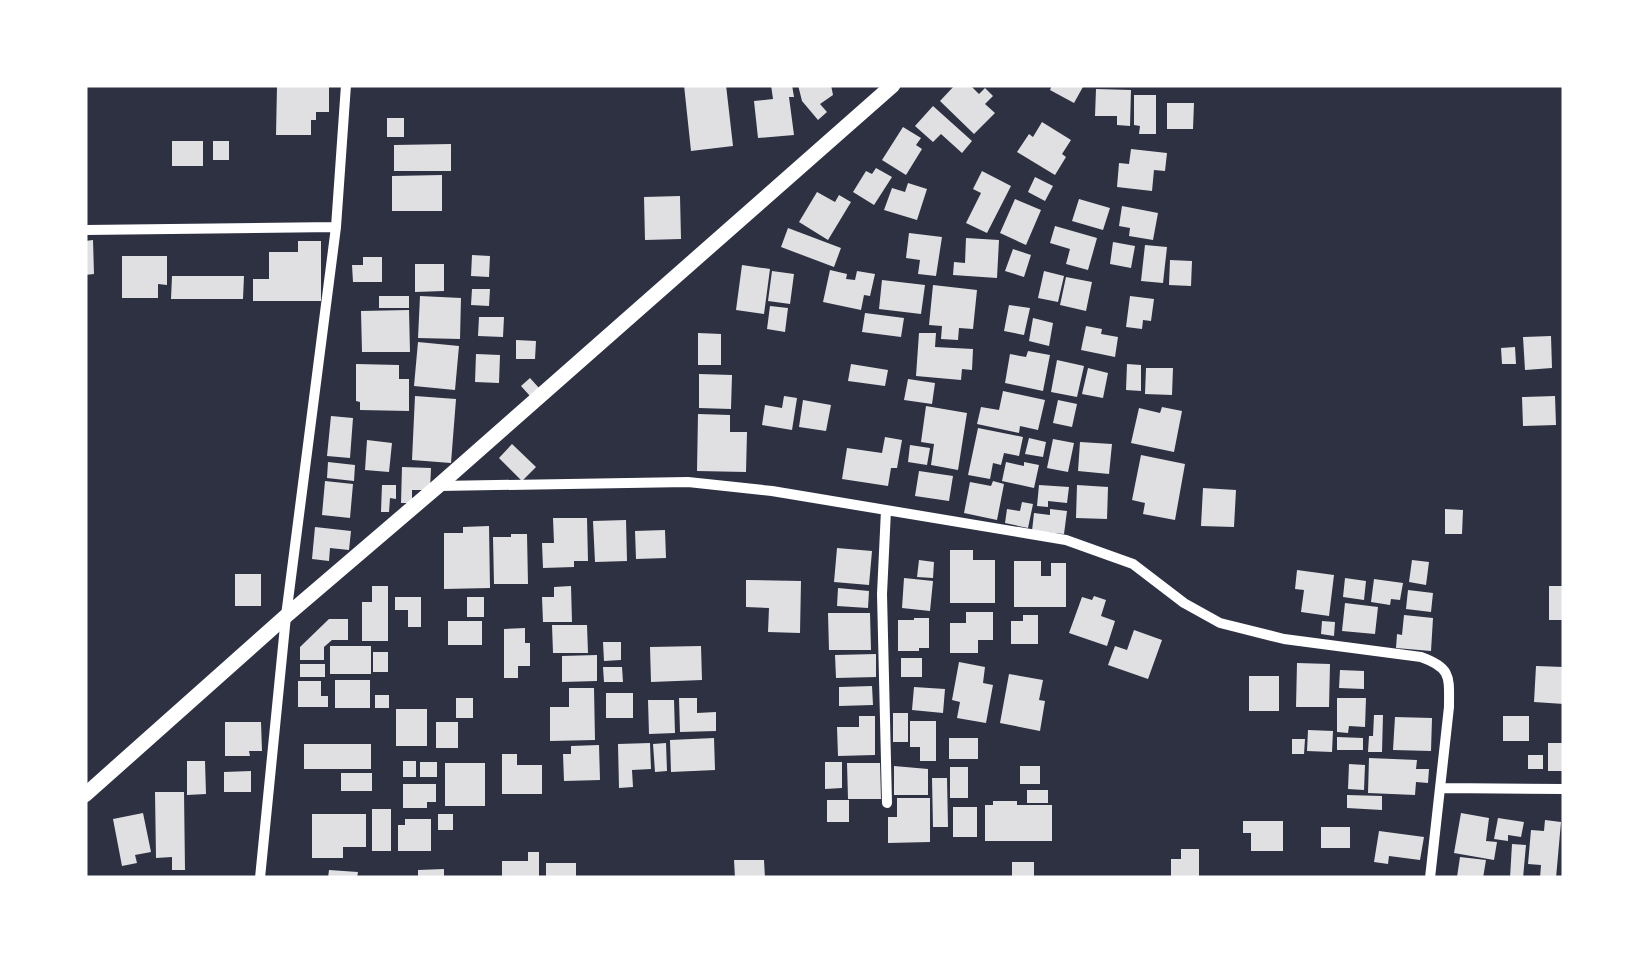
<svg xmlns="http://www.w3.org/2000/svg" width="1649" height="963" font-family="'DM Sans',sans-serif">
<rect width="100%" height="100%" fill="#2d3142"/>
<path fill="#e0e0e3" d="M684,85H726L733,146L691,151Z
M771,85H792L794,97H789L794,135L758,138L754,101L773,99Z
M798,85H831L833,95L820,104L827,112L818,120L802,101Z
M955,85H970L979,94L985,88L993,96L985,104L995,113L974,134L940,101Z
M1052,85H1084L1074,103L1050,90Z
M277,86H329V112H316V120H311V135H276Z
M1096,89L1131,90L1130,126L1117,125V116H1095Z
M1134,95H1156V134H1139L1140,126L1134,125Z
M1167,103H1194L1193,129H1167Z
M933,106L972,141L962,153L941,134L933,142L915,126Z
M387,118H404V137H387Z
M1042,122L1071,140L1062,154L1066,157L1055,175L1017,152L1029,134L1033,137Z
M903,127L921,138L916,145L922,149L906,175L882,160Z
M172,141H203V166H172Z
M213,141H229V160H213Z
M451,144V171H394V145Z
M1131,149L1167,153L1165,171L1154,170L1152,191L1117,187L1119,163L1129,164Z
M876,168L892,177L874,205L853,192L866,171L872,174Z
M982,171L1011,186L987,233L966,223L981,193L973,189Z
M442,175V211H392V176Z
M1035,177L1053,186L1045,201L1028,192Z
M908,183L927,189L917,220L884,210L892,188L905,192Z
M817,192L835,202L839,195L851,202L828,240L799,222Z
M680,196L681,239L645,240L644,197Z
M1015,199L1041,210L1026,245L1000,233Z
M1079,199L1110,208L1103,230L1072,221Z
M1122,206L1158,213L1153,240L1129,236L1130,228L1119,226Z
M1055,226L1097,238L1088,270L1066,264L1070,249L1050,243Z
M788,228L841,248L834,267L781,247Z
M909,233L942,237L936,276L918,274L920,260L906,258Z
M966,238L999,240L997,278L953,275L954,262L965,263Z
M93,240L94,274L85,275V241Z
M298,241H321V301H253V279H269V252H298Z
M1113,242L1135,246L1131,268L1110,264Z
M1145,245L1167,247L1163,283L1141,281Z
M1013,249L1031,255L1024,277L1005,271Z
M472,255L490,256L489,277L471,276Z
M122,256H167V285L158,284V298H122Z
M363,257H382V282H353L352,265H363Z
M1170,260L1192,261L1191,286L1169,285Z
M415,264H444V291L415,292Z
M742,265L770,269L764,314L736,310Z
M830,270L847,274L846,279L855,280L857,271L875,274L870,296L864,295L861,310L823,302Z
M772,271L794,274L790,304L768,301Z
M1044,271L1064,276L1058,302L1038,298Z
M172,276H244L243,299H171Z
M1066,277L1092,282L1086,311L1060,305Z
M882,280L925,285L921,314L879,309Z
M933,285L977,290L973,329L959,328L958,340L941,339L942,326L929,325Z
M472,289H490L489,306L471,305Z
M379,296H409V308H379Z
M420,296L461,298L460,339L418,338Z
M1130,296L1154,299L1151,321L1143,320L1142,329L1126,327Z
M1009,305L1030,308L1024,335L1004,331Z
M770,306L788,308L785,332L767,329Z
M409,310L410,352H362L361,311Z
M865,313L904,318L901,337L862,332Z
M479,317H504L503,337L478,336Z
M1033,318L1053,323L1049,346L1029,341Z
M1086,326L1102,329L1101,334L1118,337L1115,357L1081,350Z
M698,333L721,334V365H698Z
M919,333H936L935,347L973,349L972,370L962,369L961,380L916,376Z
M1551,336L1552,368L1525,370L1523,337Z
M516,340L536,341L535,359H516Z
M418,342L459,346L455,390L414,386Z
M1515,347L1516,364H1502L1501,348Z
M1028,351L1050,355L1043,391L1005,383L1010,354L1026,357Z
M476,354L500,355L499,383L475,382Z
M1057,360L1084,366L1077,397L1051,392Z
M356,364L399,365V379H409V411L360,410V402L356,401Z
M851,364L888,370L885,386L848,381Z
M1127,364L1141,365V391L1126,390Z
M1088,368L1108,373L1103,398L1082,394Z
M1146,368H1173L1172,395L1145,394Z
M699,374L732,375L731,409L699,408Z
M530,378L539,388L530,396L521,386Z
M908,379L935,383L932,404L904,400Z
M1003,391L1045,400L1038,430L1020,426L1019,433L977,424L981,407L999,410Z
M415,396L456,399L451,463L412,460Z
M784,396L797,398L792,430L762,425L765,405L782,408Z
M1555,396L1556,425L1523,426L1522,397Z
M803,400L831,405L826,431L799,427Z
M1058,400L1077,404L1072,427L1053,423Z
M926,406L967,413L958,470L931,465L934,444L921,442Z
M1162,407L1182,411L1174,452L1131,443L1139,408L1160,413Z
M698,414L730,415V432H747L746,472L697,471Z
M331,416L353,418L350,458L327,456Z
M978,428L1023,437L1019,456L1004,453L1001,465L993,463L990,479L968,475Z
M885,437L902,440L897,468H891L888,486L842,479L847,448L882,453Z
M1029,438L1046,442L1043,457L1025,454Z
M1053,439L1074,443L1068,472L1047,468Z
M367,440L392,443L389,472L365,470Z
M1080,442L1112,444L1109,474L1078,471Z
M512,444L536,467L522,481L499,458Z
M910,445L930,448L927,465L908,462Z
M1141,455L1185,464L1175,520L1143,514L1145,503L1132,500Z
M328,462L355,465L354,481L327,478Z
M1006,462L1024,466V462L1039,465L1034,488L1002,481Z
M402,467L431,468L430,490H412V503H401Z
M919,471L953,476L949,501L915,496Z
M325,481L353,484L350,518L322,515Z
M993,481L1004,484L997,520L964,513L970,482L991,486Z
M382,485H396V499L390,498L389,512H381Z
M1039,485L1069,487L1067,503L1048,501V507L1037,506Z
M1077,485L1108,487L1107,519L1076,518Z
M1203,488L1236,490L1234,527L1201,526Z
M1022,502L1033,504L1028,528L1005,523L1007,509L1020,511Z
M1050,509L1067,511L1064,534L1032,531L1034,513L1050,515Z
M1445,509L1463,510L1462,534H1445Z
M553,518H587L588,561H574V567L543,568L542,543H554Z
M626,520L627,561L595,562L593,521Z
M489,526L490,588L444,589V533H463V527Z
M315,527L351,531L349,550L330,548L329,561L312,559Z
M665,530L666,558L636,559L635,531Z
M511,534H527L528,584H494L493,537H511Z
M837,548L872,551L869,585L834,582Z
M950,550H973V560H995V603H950Z
M919,560L934,562L933,578L917,577Z
M1412,560L1429,562L1426,585L1409,582Z
M1014,561H1041V576H1051V563H1066V607H1014Z
M1297,570L1334,575L1329,616L1301,612L1304,590L1295,589Z
M235,574H261V606H235Z
M904,578L933,581L930,611L902,608Z
M1345,578L1366,581L1364,600L1343,597Z
M1374,579L1403,583L1400,600L1391,599L1390,605L1371,602Z
M746,580L801,581L800,633L768,632L769,608L746,607Z
M372,586H388V641H362V602H372Z
M571,586L572,622H543L542,597H554V587Z
M1549,586H1564V620H1549Z
M838,588L869,591L868,608L837,606Z
M1408,590L1433,593L1431,612L1406,609Z
M1094,596L1106,600L1101,616L1115,621L1107,646L1069,633L1082,597L1092,600Z
M395,597H421V627H408V610H395Z
M467,597H484V617H467Z
M1345,603L1378,607L1375,634L1342,631Z
M966,612H993V640H978V653H950V623H966Z
M828,613H870L871,650H829Z
M1023,615H1038V644H1011V621H1023Z
M1404,615L1433,618L1431,651L1396,648L1397,634L1402,635Z
M914,618H929V648H919V651H898V620H914Z
M329,619H348V640H332L324,647V660H300V647Z
M448,621H482V645H448Z
M1322,621L1335,622L1334,636L1321,634Z
M552,625H587L588,653H553Z
M525,628V643H530V666H518V678H504V629Z
M1134,630L1162,640L1148,679L1108,665L1115,646L1127,650Z
M603,642H621V660L604,661Z
M330,646H371V674H330Z
M701,646L702,680L651,682L650,647Z
M373,652H388V672H373Z
M876,654V677L836,678L835,655Z
M597,655V681L562,682V656Z
M901,658H922V677H901Z
M959,662L985,667L983,683L993,685L986,723L957,718L960,702L952,700Z
M1297,663L1330,664L1329,707H1296Z
M300,664H325V677H300Z
M1536,666L1564,667V704L1534,702Z
M603,667H622L623,682H604Z
M1340,670L1364,671V689L1339,688Z
M1009,674L1043,680L1039,700L1045,701L1040,731L1000,723Z
M1249,676H1279V711H1249Z
M335,680H370V708H335Z
M298,681H321V696H328V707H298Z
M872,686L873,705L839,706V687Z
M914,687L945,689L943,713L912,710Z
M569,688H594L595,740L550,741V707H569Z
M606,693H633V718H606Z
M375,695H389V708H375Z
M456,698H473V718H456Z
M679,698H697V713L716,712V731L680,732Z
M1337,698H1366L1365,727L1349,726L1348,733L1337,732Z
M648,700H674L675,733L649,734Z
M396,709H427V746H396Z
M893,713H908V742H893Z
M1374,715H1383L1382,752H1368L1369,736H1373Z
M859,716H875V755L838,756L837,727H859Z
M1503,716H1529V741H1503Z
M1395,717L1432,718L1431,751L1393,750Z
M910,721H936V761H920V747H910Z
M225,722H261L262,751H249L250,756H225Z
M436,722H458V748H436Z
M1308,730L1333,731L1332,752L1307,751Z
M1337,737L1363,738V750H1337Z
M714,738L715,770L671,772L670,740Z
M949,738H978V759H949Z
M1292,739H1305L1304,754H1292Z
M650,743L651,769L632,770L633,787L619,788L618,744Z
M666,743L667,771L655,772L653,744Z
M1548,743H1564V771H1548Z
M304,744H371V769H304Z
M599,745L600,780L564,781L563,754H571V746Z
M502,754H517V765H542V794H502Z
M1528,755H1543V769H1528Z
M1369,758L1417,760L1416,769H1429L1428,783L1416,782L1415,795L1368,793Z
M187,761H205L206,794L187,795Z
M403,761H416V777H403Z
M420,762H437V777H420Z
M825,762H842V788L825,789Z
M445,763H485V806H445Z
M847,763H880L881,799H848Z
M1349,764L1365,765L1364,790L1348,789Z
M894,766L928,769V795H894Z
M1020,766H1040V784H1020Z
M950,767H968V798H950Z
M251,771V792H224V772Z
M341,773H372V791H341Z
M932,778H947L948,827H933Z
M403,784H436V802H427V808H403Z
M1027,790H1048V803H1027Z
M155,792H184L185,870H172V857L156,858Z
M1347,795L1382,796V810L1347,808Z
M897,798H930V842L888,843V817H897Z
M827,800H849V822H827Z
M993,801H1017V805H1052V841H985V805H993Z
M953,807H977V837H953Z
M372,809H391V851H372Z
M143,813L151,852L135,855L137,863L122,866L113,819Z
M1461,813L1489,818L1486,841L1497,842L1494,860L1454,853Z
M312,814H366V847H343V858H312Z
M438,814H453V830H438Z
M1498,818L1524,822L1521,837L1508,835V841L1494,839Z
M405,819H431V851H398V825H405Z
M1545,820L1561,822L1556,878H1540L1541,865L1528,864L1531,830L1544,831Z
M1243,821H1283V851H1251V833H1243Z
M1321,827H1350V848H1321Z
M1379,831L1424,837L1420,860L1389,856L1388,864L1374,862Z
M1512,844L1526,845L1523,878H1510Z
M1181,849H1199V878H1171V859H1181Z
M528,852H539V878H502V861H528Z
M1460,857L1486,860L1483,878L1457,877Z
M734,860H764L765,878H735Z
M1012,862H1034V878H1012Z
M546,863H576V878H546Z
M444,869V878H418V870Z
M329,870L358,872L357,878H328Z"/>
<g fill="none" stroke-linecap="round" stroke-linejoin="round">
<path stroke="#fff" stroke-width="10" d="M85,230L336,227
M439,486L688,482L772,491L1066,540L1133,564L1184,603L1220,623L1284,639L1421,657C1452,668 1449,677 1449,707L1430,878
M886,510L882,594L887,803
M1441,788L1564,789
M260,878L286,616L336,227L346,85"/>
<path stroke="#fff" stroke-width="15" d="M85,795L286,616L438,486L893,85"/>
</g>
<rect width="1649" height="963" fill="none" stroke="#ffffff" stroke-width="175"/>
</svg>
